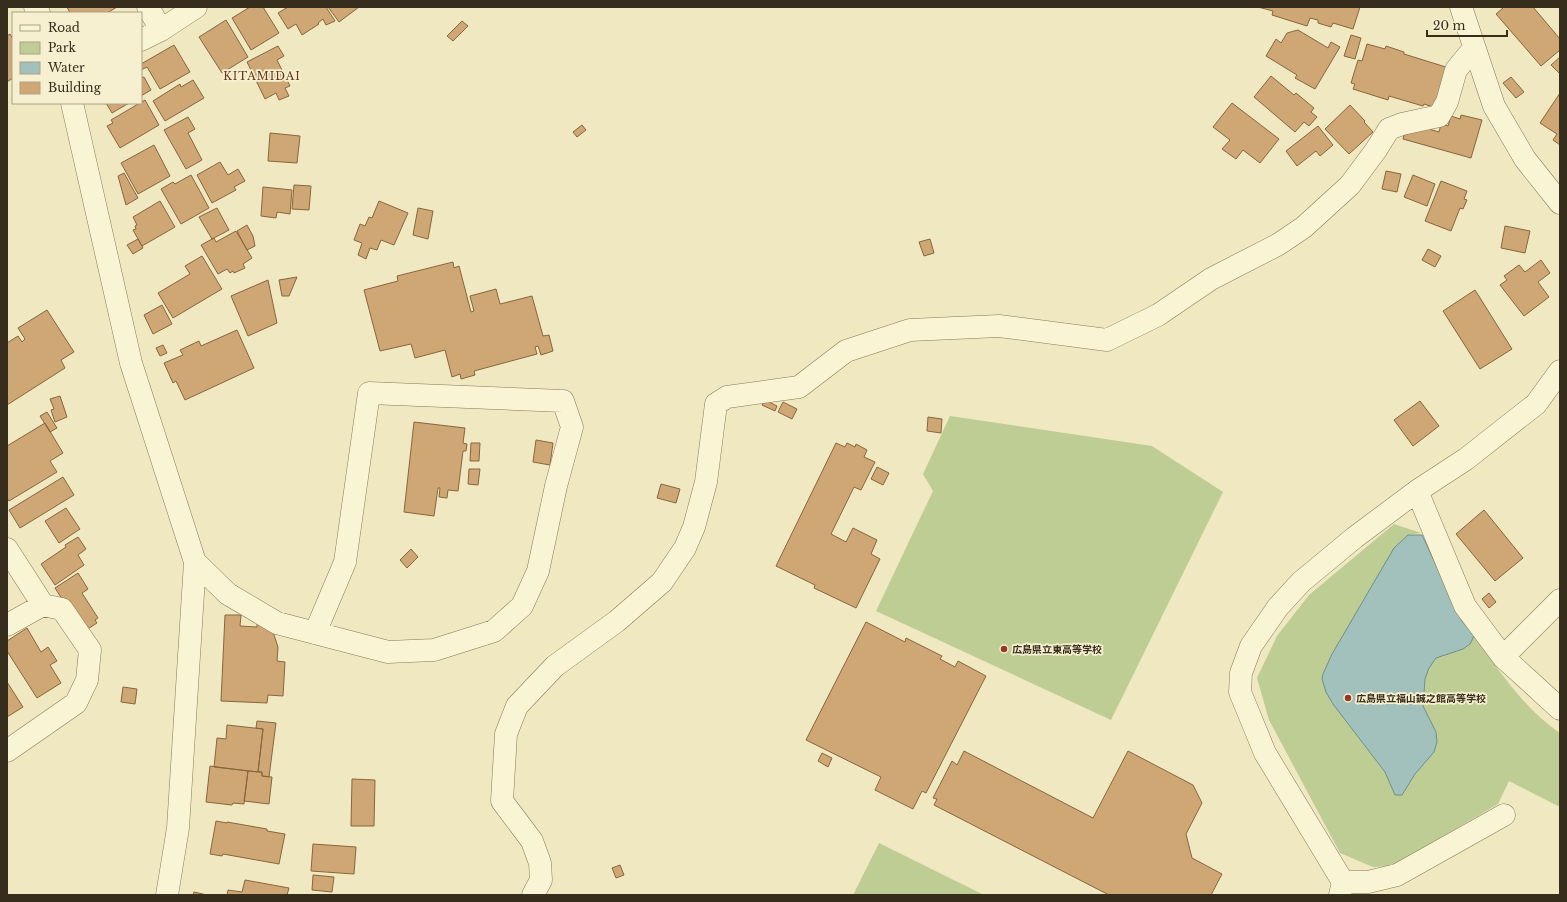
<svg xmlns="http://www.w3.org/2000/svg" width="1567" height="902" font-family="'Libre Baskerville','Noto Sans JP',serif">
<rect width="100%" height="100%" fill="#efe8c0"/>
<path fill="#becd94" d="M950,416L1152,446L1223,492L1111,720L876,611L933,491L923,474Z
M1394,524L1421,533L1408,535L1333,704L1385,772L1395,795H1402L1415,774L1434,752L1436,732L1423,706L1425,679L1429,668L1436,658L1463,649L1470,644L1474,636C1499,670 1524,709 1560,733V807L1509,781L1498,804L1392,866L1373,867L1340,853L1269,720L1257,678L1277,636L1309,595Z
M879,843L984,895H853Z"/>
<path fill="#a3c1bc" stroke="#6a8f8b" d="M1408,535H1422L1462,621L1474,636L1470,644L1463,649L1436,658L1429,668L1425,679L1423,706L1436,732L1437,742L1434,752L1415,774L1402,795H1395L1385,772L1333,704L1326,692L1322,679L1323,674L1332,654L1394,548Z"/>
<path fill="#cea775" stroke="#88663d" d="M67,7H117L107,13H70Z
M250,7H263L279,33L251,50L232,18Z
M288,7H326L335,21L326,25L323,19L318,23L319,24L302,35L296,24L288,29L278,13Z
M328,7H359L339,22Z
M1258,7H1360L1353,29L1333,23L1331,27L1318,23V20L1310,18L1307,26L1272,15L1273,11Z
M1504,7H1533L1560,39V50L1541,66L1496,14Z
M226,20L248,57L222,73L199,37Z
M462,21L468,26L453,41L447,36Z
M1298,30L1328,48L1331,42L1340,47L1315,89L1295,78L1297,75L1266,56L1276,39L1281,43L1287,33Z
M10,34L13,39V78L7,82V36Z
M1351,35L1361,38L1355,59L1344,56Z
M1367,44L1385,49L1386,46L1404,52V54L1449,68L1436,108L1424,104L1423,106L1389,96L1388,100L1353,89L1355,84L1351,83L1358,60L1362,61Z
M174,45L190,72L160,89L147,67L141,70V64Z
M278,46L284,56L277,60L290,86L285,88L289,96L279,100L276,93L265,99L247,62Z
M1560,57V74L1551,65Z
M1271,76L1294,95L1296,93L1314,108L1311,112L1317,117L1309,126L1304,122L1295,132L1254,97Z
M144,77L151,90L141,96V78Z
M1511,77L1524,92L1516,98L1503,83Z
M193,80L204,98L165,121L153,101L180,84L181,87Z
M1560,93V145L1553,140L1557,134L1540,123Z
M145,100L159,125L120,148L107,126L113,123L111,120Z
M106,103H129L112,113Z
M1232,103L1279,139L1260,163L1243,150L1236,159L1222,149L1230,140L1213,127Z
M1350,105L1365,121L1364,122L1373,132L1349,154L1325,129Z
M1461,115L1482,120L1471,158L1403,139L1406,127H1422L1439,132L1441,124L1448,126L1451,116L1460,119Z
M188,117L195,129L188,133L202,160L186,169L164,130Z
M582,125L586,130L577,137L573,132Z
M1318,126L1333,145L1320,156L1316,151L1297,166L1286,151Z
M270,133L300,136L297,163L268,161Z
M154,145L170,176L138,194L121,163Z
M220,162L228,175L238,169L245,181L234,187L236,190L212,203L197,175Z
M1386,171L1401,174L1397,192L1382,189Z
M124,173L138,198L126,205L118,176Z
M191,175L209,208L181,224L161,189L173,182L175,184Z
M1413,175L1435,184L1427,206L1404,197Z
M1441,181L1467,191L1464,199L1467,200L1463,209L1460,208L1451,231L1425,221Z
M294,185L311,186L309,210L292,209Z
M263,187L292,190L290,214L277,212L276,218L261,216Z
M160,201L175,227L142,246L133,230L136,229L135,226L137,225L133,217Z
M379,201L408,213L394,245L381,240L377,250L370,248L366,259L358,255L362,243L354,240L360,224L365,226L369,217L372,218Z
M217,208L229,230L212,239L199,217Z
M418,208L433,211L428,239L413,235Z
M247,225L253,236L255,246L247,250L237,231Z
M1505,226L1530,231L1525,253L1501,248Z
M236,231L252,258L243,264L245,268L234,273L233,271L230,273L227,269L218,274L201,245L214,238L216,242Z
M138,239L143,248L133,254L127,245Z
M930,239L934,253L924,256L919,242Z
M1428,249L1441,256L1435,267L1422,260Z
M202,256L222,289L173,318L158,293L190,274L185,266Z
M1541,260L1550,273L1538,282L1549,297L1524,316L1500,285L1507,280L1504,276L1519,265L1525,272Z
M453,262L454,268L459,266L471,312L474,311L470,296L496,289L500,304L532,296L543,336L549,335L553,351L541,355L538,346L535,347L537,354L474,371L475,375L461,379L460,374L452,377L445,350L415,358L411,344L380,351L364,290L398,281L397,276Z
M297,277L289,296H282L279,280Z
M268,280L277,323L248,336L231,296Z
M1475,290L1512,349L1480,369L1443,311Z
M162,305L172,324L153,334L144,315Z
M47,310L74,352L61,360L65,368L7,405V343L18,336L22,342L25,339L18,328Z
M237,330L254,368L185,400L176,381L173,383L164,363L183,355L180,350L199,341L201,346Z
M163,345L167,353L160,356L156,348Z
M60,396L67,417L55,422L51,410L54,409L50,399Z
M765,400L777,406L775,411L762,405Z
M1420,401L1439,426L1413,446L1394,420Z
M783,402L797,409L792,419L778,412Z
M47,412L57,428L50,432L40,416Z
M928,417L942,419L941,433L927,431Z
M414,422L465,428L463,443L467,444L466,451H463L458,491L448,490L447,498L439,497L440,488H438L434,516L404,512Z
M45,423L63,453L50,461L57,472L9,501L7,498V446Z
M536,440L553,443L550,465L533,462Z
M471,443H480L479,461H470Z
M836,443L845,447L847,443L855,447L856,444L867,450L864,457L875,462L861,490L854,487L831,534L846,542L853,528L877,540L871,554L880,559L856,608L814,588L815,585L776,566Z
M877,467L889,473L883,485L871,479Z
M469,469H480L478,485L468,484Z
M63,477L74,495L20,528L9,510Z
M661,484L680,489L676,503L657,498Z
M66,508L80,529L59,543L45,521Z
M1484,510L1523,558L1495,581L1456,534Z
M78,537L86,549L78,555L84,565L55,585L41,564L66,547L65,545Z
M411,549L418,557L407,568L400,560Z
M78,573L88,589L82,593L98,618L95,620L97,623L83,632L55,588Z
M1489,593L1496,602L1489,608L1482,599Z
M225,615H241L240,626L257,627V621L270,623L278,647L277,661L285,662L283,696L268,695L267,703L221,701Z
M866,622L905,642L906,638L942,656L940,659L955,667L958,661L986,676L926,793L922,791L913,809L875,790L881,777L806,740Z
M27,628L41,652L48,647L57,661L50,665L61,683L37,698L7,651V641Z
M7,682L23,707L7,717Z
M123,687L137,689L135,704L121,702Z
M257,721L276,723L269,777L262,776V772H258L263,729L256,728Z
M227,725L263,729L258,772L214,767L217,738L226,739Z
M964,751L1093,818L1128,751L1193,785L1202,803L1186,834L1192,858L1222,874L1211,895H1109L934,805L937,799L933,798L952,761L957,765Z
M822,753L832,758L828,767L818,761Z
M210,766L248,771L244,804L233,803L232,805L206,802Z
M248,771L262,772V776L272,777L269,804L244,801Z
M352,779L375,780L374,826H351Z
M216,821L227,823V822L267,829V831L285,834L279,864L223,854L222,856L210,854Z
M313,844L356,847L354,874L311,871Z
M620,865L624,875L616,878L612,868Z
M313,875L334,877L332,892L312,890Z
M245,880L289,888L287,895H227L228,890L242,892Z
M194,892L207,895H193Z"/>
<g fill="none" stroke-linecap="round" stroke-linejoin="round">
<g stroke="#887958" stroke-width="23">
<path id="minor" d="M35,7L39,13
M148,7L161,30
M1461,7L1494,106L1525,159L1560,203
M141,40L161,30L196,7
M72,103L131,363L195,562L178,828L167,895
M1417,491L1465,606L1503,657L1560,709
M7,549L43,605
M195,562L228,594L277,623L388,652L434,650L494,631L522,606L538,571L556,486L572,427L563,401L369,393L345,562L315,633
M7,625L43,605L62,609L90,650L87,680L76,703L7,751
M1503,657L1560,600
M1343,882H1368L1397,875L1504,815
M533,895L541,880L540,863L532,841L502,801L506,734L517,706L555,666L617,621L662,582L685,548L694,527L706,482L716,404L727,397L799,387L846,351L910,330L999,326L1107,340L1158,315L1211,279L1279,244L1304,227L1350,185L1376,150L1389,129L1402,124L1439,116L1447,102L1456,70L1474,48
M1340,895L1343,882L1265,753L1240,692L1241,673L1251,646L1278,607L1301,582L1354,538L1417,491L1466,459L1536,404L1560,371"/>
</g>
<use href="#minor" stroke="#f9f4d4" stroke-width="22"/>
</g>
<g fill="#983727" stroke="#f6f0d0" stroke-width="1.5">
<circle cx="1004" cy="649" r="4"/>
<circle cx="1348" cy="698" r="4"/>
</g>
<g text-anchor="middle" stroke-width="3.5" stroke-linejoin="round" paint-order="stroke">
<g font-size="10" font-weight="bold" fill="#372d1d" stroke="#f6f0d0" text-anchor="start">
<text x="1012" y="653">広島県立東高等学校</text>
<text x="1356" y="702">広島県立福山誠之館高等学校</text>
</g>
<g font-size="11" letter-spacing="1" fill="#65351b" stroke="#f6f0d0">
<text x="262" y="80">KITAMIDAI</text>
</g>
</g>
<rect width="1567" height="902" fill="none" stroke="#372d1d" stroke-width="16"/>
<rect x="12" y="12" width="130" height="92" fill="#f6f0d0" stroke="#aaa288"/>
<rect x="20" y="25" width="20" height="6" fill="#f9f4d4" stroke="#aaa288"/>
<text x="48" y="32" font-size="12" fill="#372d1d">Road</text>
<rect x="20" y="42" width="20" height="12" fill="#becd94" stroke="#aaa288"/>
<text x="48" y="52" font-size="12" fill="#372d1d">Park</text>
<rect x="20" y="62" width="20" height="12" fill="#a3c1bc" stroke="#aaa288"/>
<text x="48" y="72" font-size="12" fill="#372d1d">Water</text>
<rect x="20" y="82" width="20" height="12" fill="#cea775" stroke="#aaa288"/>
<text x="48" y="92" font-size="12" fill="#372d1d">Building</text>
<path d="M1427 30v6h80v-6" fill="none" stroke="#372d1d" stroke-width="2"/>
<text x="1433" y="30" font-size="12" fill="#372d1d" stroke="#f6f0d0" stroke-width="3" paint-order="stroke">20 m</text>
</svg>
